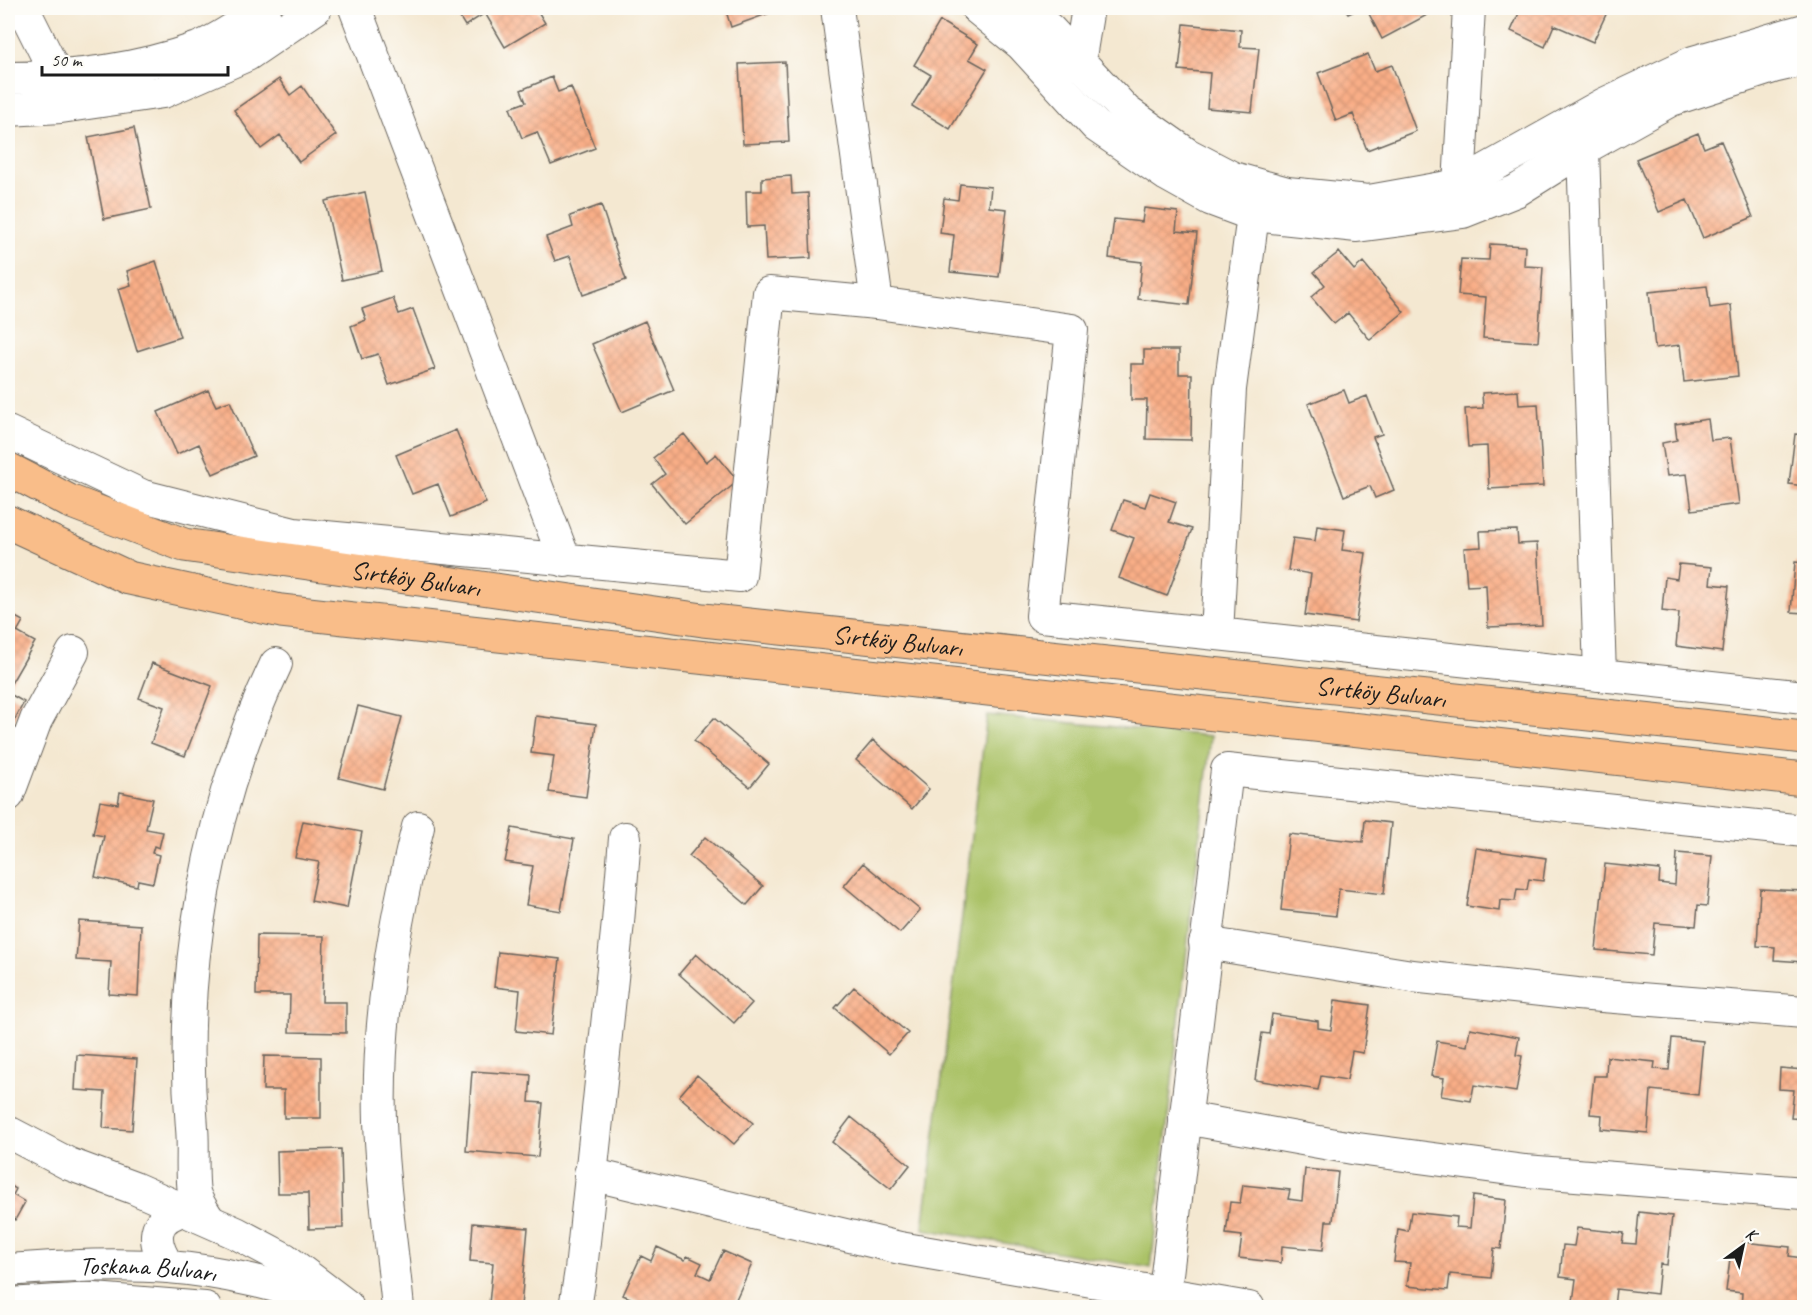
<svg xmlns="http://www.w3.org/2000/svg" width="1812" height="1315" font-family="Caveat,sans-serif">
<defs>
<pattern id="building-cross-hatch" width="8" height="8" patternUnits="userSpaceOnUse" patternTransform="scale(1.5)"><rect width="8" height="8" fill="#f9ae87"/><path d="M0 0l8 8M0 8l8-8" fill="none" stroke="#d59574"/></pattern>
</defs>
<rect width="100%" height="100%" fill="#fdfcf7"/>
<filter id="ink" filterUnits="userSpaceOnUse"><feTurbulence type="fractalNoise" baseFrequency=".0167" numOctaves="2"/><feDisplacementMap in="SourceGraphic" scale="12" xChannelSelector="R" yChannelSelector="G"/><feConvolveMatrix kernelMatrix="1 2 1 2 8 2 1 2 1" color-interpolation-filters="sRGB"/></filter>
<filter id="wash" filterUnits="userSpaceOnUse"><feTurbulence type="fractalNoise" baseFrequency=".008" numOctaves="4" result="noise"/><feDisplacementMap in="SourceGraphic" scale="24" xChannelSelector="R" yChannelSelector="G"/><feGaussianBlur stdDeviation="1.35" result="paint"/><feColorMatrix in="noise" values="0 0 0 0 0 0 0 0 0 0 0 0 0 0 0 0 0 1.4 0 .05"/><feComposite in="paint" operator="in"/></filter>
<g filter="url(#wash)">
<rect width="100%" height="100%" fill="#f4e8d1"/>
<path fill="#abc267" stroke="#646f42" stroke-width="1.5" d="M987,715L1211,736L1151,1268L923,1229Z"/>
<g id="blocks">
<path fill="url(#building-cross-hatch)" d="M454,8H536L545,23L505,47L485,13L465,26Z
M725,8H777L778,10L731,27Z
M1344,8H1361L1348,14Z
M1366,8H1426L1429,14L1382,39Z
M1509,8H1609L1593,42L1554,25L1545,47L1511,31L1519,13Z
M940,21L978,44L969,59L987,69L950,129L912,106L931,75L914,65Z
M1184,24L1241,30L1240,47L1259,48L1252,112L1207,108L1210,73L1179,70Z
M1368,54L1375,71L1392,65L1416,131L1367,150L1353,114L1336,121L1318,73Z
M785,62L789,142L743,144L739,64Z
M552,77L558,92L571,87L595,148L551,165L537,132L522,138L510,108L526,102L521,90Z
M279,79L290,95L302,86L336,135L299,162L280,135L261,149L234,110Z
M134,128L151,209L104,219L88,137Z
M1698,133L1704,148L1721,141L1753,217L1703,238L1687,200L1659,212L1636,159Z
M791,176L792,194L808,193L811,258L766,260L764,226L747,227L746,191H762V178Z
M960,184L991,187L989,207L1007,209L999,277L950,272L954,235L940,233L944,198L958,200Z
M365,192L382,271L342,280L325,201Z
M601,205L626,280L583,295L570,256L555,261L546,237L573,227L570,216Z
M1144,208L1178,212L1176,231L1197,233L1189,305L1138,299L1142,262L1109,258L1114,219L1142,222Z
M1490,244L1525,246L1524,266L1543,267L1538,342L1483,338L1486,297L1458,295L1461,259L1489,260Z
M1339,252L1354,270L1363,262L1404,312L1370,340L1348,313L1334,324L1311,297L1325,285L1314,272Z
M156,261L180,337L137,351L118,289L131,285L127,271Z
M1707,286L1710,308L1731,305L1738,376L1684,382L1680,345L1655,348L1649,292Z
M393,298L399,314L413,309L435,369L389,385L378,354L362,359L351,326L366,320L362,309Z
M645,321L674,390L622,412L592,344Z
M1144,350H1179V374H1192L1191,440L1146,439L1147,400H1131V364H1144Z
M208,390L216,406L230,401L254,456L213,474L199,444L177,454L158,412Z
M1344,390L1349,403L1367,396L1382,434L1373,437L1394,490L1375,498L1370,486L1344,496L1308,404Z
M1518,391L1519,405L1538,404L1543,486L1489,489L1487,446L1468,447L1465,409L1483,408L1482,393Z
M1708,419L1711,440L1730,438L1739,504L1692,510L1687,474L1667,476L1662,443L1677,440L1675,424Z
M456,430L486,503L451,517L438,484L412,494L396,455Z
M684,434L706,462L716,454L738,481L685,524L652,484L665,474L653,458Z
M1795,434L1804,435V486L1789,484Z
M1150,493L1176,502L1169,522L1192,529L1167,596L1119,578L1134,538L1112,530L1123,500L1145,507Z
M1317,526L1345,530L1342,550L1366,553L1356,622L1305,615L1311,574L1288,570L1293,538L1315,541Z
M1517,530L1518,544L1537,543L1542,625L1488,627L1486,585L1467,586L1464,548L1481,547L1480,531Z
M1795,562L1804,563V613L1791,612Z
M1679,564L1712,567L1710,584L1729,586L1722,652L1676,646L1679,613L1662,611L1665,577L1677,579Z
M8,613L23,621L17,632L35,642L9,687Z
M152,663L212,686L185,756L151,743L164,707L139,698Z
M8,693L24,702L8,732Z
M358,706L402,717L383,789L339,778Z
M536,716L596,724L586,797L549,792L554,756L531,753Z
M714,718L769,764L750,787L694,741Z
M873,740L929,789L912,809L856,760Z
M120,792L153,799L146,829L163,832L159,848L154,846L152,853L159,855L153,883L138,880L137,886L95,877L104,836L93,834L100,801L118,804Z
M1365,820L1391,823L1384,894L1339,889L1336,916L1281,910L1289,834L1363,842Z
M303,821L362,832L347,908L311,901L319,862L295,858Z
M512,828L574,839L561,911L526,905L533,866L505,862Z
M705,837L763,886L747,905L689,856Z
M1476,848L1546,858L1543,881L1529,879L1527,890L1517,889L1515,901L1500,900L1499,911L1467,906Z
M1677,853L1712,856L1707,906L1698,905L1696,926L1655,923L1652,955L1596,950L1605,864L1660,870L1659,883L1675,885Z
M863,863L920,910L900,933L844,886Z
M1760,889L1804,891V962L1774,960L1775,947L1757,946Z
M79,921L141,925L138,996L109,994L111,962L76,960Z
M257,935L324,936L322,1002H346V1033L289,1032L290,995H256Z
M498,952L560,959L551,1035L516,1031L520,990L494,987Z
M696,954L752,1003L734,1023L679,974Z
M854,987L908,1033L889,1054L835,1008Z
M1335,1000L1370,1005L1363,1053L1352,1051L1347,1080L1321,1076L1318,1090L1255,1080L1262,1033L1269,1034L1272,1014L1318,1021V1028L1331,1030Z
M1470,1028L1519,1037L1516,1055L1522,1056L1516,1092L1474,1085L1471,1101L1441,1096L1444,1078L1431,1076L1437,1041L1467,1046Z
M1672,1038L1703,1041L1698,1095L1651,1090L1648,1133L1601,1129L1602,1115L1590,1114L1594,1076H1606L1607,1057L1655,1062L1654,1069L1669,1070Z
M77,1055L137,1059L132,1130L103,1128L105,1092L75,1090Z
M264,1056L321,1057V1118H284V1090H263Z
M1780,1068L1804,1070V1119L1791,1118L1794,1090L1779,1089Z
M472,1071L531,1075L529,1102L543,1103L538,1157L466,1151Z
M697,1075L753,1123L734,1144L679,1096Z
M851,1117L910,1165L891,1189L832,1142Z
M341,1149L343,1228L309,1229L308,1193H278L277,1151Z
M1305,1169L1338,1172L1333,1221H1326L1323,1250L1282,1246L1281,1263L1239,1258L1242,1236L1226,1234L1230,1202L1240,1203L1243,1185L1290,1190L1288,1199L1302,1201Z
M8,1184L16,1189L13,1195L25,1202L15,1220L8,1216Z
M1473,1196L1506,1200L1501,1249L1494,1248L1491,1278L1450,1274L1448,1290L1407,1286L1410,1263L1394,1262L1398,1229L1408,1231L1411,1212L1457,1217L1456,1227L1470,1228Z
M1639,1212L1672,1216L1667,1265L1660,1264L1657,1294L1616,1289L1614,1307L1573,1302L1576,1279L1560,1277L1563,1245L1574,1246L1577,1228L1624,1233L1622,1243L1636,1244Z
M473,1223L528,1228L521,1306L489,1304L493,1263L470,1261Z
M1743,1242L1790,1247L1789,1256L1802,1258L1804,1254V1305L1783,1303L1782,1308H1741L1742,1293L1726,1291L1730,1259L1741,1260Z
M657,1247L685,1260L687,1256L702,1263L697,1273L710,1279L723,1251L752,1264L732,1308H637L639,1302L623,1295L641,1256L651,1261Z"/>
</g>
</g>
<g filter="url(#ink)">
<use href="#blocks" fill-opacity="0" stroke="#68635b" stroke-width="1.5"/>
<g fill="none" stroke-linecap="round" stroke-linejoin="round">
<g stroke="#68635b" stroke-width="34">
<g id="minor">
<path d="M23,8L58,78"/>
<path d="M355,8L565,561"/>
<path d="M837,8L877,303"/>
<path d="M977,8L1021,44L1096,126L1167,175L1210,199L1253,215L1357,226L1463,212L1516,191L1583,149L1671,100L1773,67L1804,60"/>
<path d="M1024,8L1049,29L1126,111L1187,154L1233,178L1287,193L1369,201L1459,185L1604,104L1693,62L1804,30"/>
<path d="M1079,63L1088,8"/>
<path d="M8,78C72,78 136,70 198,48C221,39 245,21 265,8"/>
<path d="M8,110L61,107L163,92L247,55L316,8"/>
<path d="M1583,149L1600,675L1804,697"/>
<path d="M1461,201L1459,185L1469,8"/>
<path d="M8,432L143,496L294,534L740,576L769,293L877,303L1072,330L1042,616L1217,634L1230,389L1253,215"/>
<path d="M1217,634L1600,675"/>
<path d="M8,795L36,720L73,652"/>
<path d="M1205,943L1412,976L1577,994L1804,1012"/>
<path d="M1185,1118L1358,1149L1525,1171L1804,1193"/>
<path d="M8,1132L69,1164L134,1188L236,1233L285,1259L347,1306"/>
<path d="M590,1174L900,1248L1249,1308"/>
<path d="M209,1220C204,1212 196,1201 194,1192C191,1175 194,1147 192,1128C178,971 208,807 276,664"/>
<path d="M169,1267C151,1242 151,1218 184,1210"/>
<path id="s1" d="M8,1270C61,1266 115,1263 168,1267C223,1271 278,1286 330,1301"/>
<path d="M8,1304L94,1299L205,1308"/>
<path d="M398,1308C392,1245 382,1183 380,1121C377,1021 394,923 418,827"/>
<path d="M575,1308L581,1270L618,922L625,838"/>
<path d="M1163,1308L1227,770L1804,831"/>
</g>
</g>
<g stroke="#68635b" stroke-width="35">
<g id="major">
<path id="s2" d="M8,469L69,501L184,545L703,620L1804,737"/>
<path d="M8,522L129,578L281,611L1804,779"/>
</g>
</g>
<use href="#minor" stroke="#fff" stroke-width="32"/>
<use href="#major" stroke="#f9bd89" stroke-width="33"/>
</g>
</g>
<g text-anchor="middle" stroke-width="4.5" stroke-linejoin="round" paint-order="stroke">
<g font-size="26" fill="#1c1c1c" stroke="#fdfcf7">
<text dy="9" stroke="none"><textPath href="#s2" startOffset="426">Sırtköy Bulvarı</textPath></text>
<text dy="9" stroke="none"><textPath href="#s2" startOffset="912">Sırtköy Bulvarı</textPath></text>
<text dy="9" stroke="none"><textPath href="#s2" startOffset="1398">Sırtköy Bulvarı</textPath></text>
<text dy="9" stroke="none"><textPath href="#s1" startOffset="140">Toskana Bulvarı</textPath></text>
</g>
</g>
<rect width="1812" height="1315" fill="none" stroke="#fdfcf7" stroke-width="30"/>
<g transform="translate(1743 1246) rotate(33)" stroke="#fdfcf7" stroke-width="4.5" paint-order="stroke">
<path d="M0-4.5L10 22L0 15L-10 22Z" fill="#1c1c1c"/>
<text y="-9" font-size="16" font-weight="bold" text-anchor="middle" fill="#1c1c1c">K</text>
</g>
<path d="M42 66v9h186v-9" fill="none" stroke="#1c1c1c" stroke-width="3"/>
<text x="51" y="66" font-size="18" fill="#1c1c1c" stroke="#fdfcf7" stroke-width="4.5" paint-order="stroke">50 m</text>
</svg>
